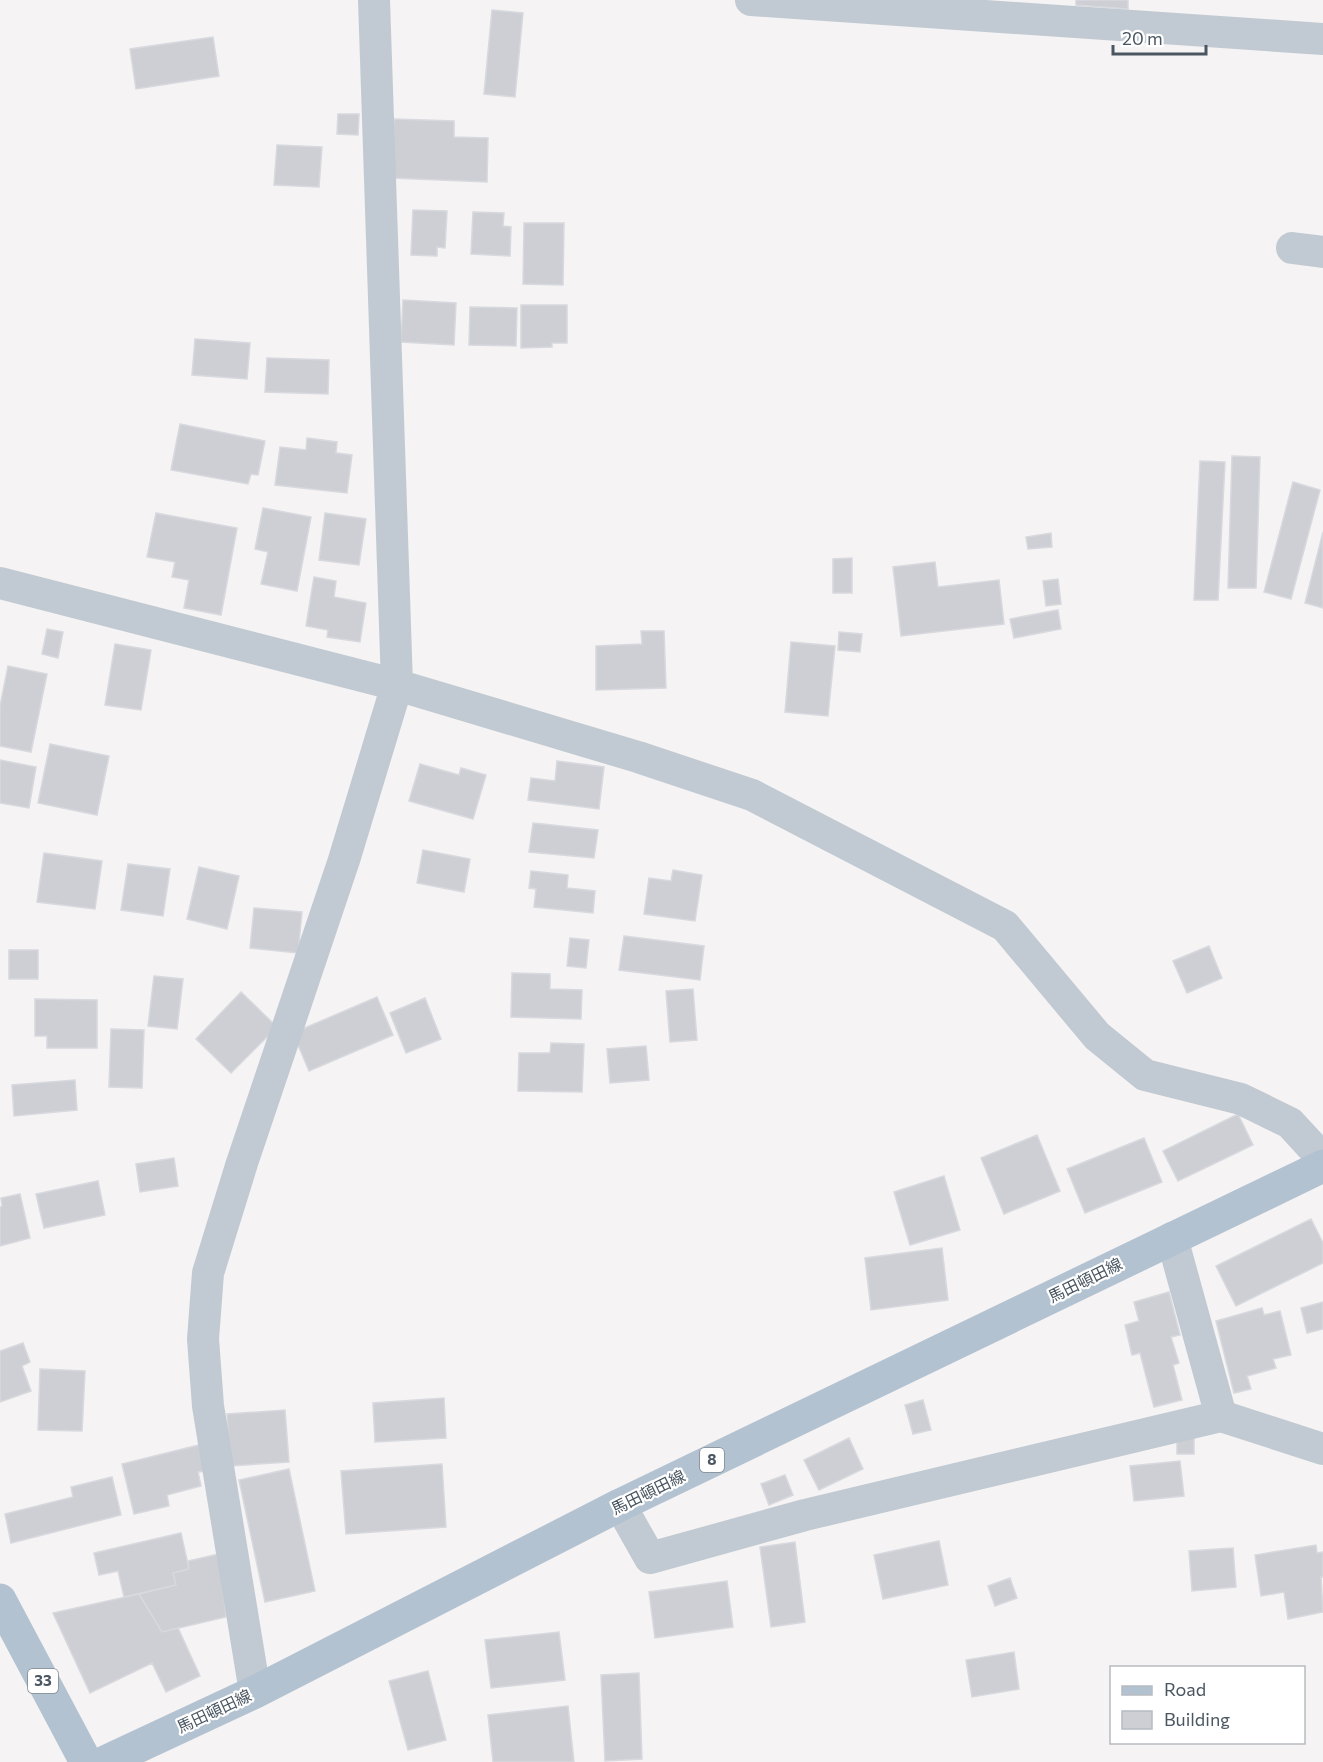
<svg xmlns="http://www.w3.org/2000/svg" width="1323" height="1762" font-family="Commissioner,'Noto Sans JP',sans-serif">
<rect width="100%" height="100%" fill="#f5f3f3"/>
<path fill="#cdcfd5" stroke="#d7d9de" stroke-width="1.5" d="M1076,0H1128V9L1076,5Z
M492,10L523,13L515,97L484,94Z
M213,37L219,76L136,89L130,49Z
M338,114H359L358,135L337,134Z
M394,119L454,121V137L488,138L487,182L392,178Z
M277,145L322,147L319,187L274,185Z
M413,210L447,211L445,248L437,247V256L411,255Z
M473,212L504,213L503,226L511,227L510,256L471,254Z
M524,223H564L563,285L523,284Z
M403,300L456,303L454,345L401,342Z
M521,305H567V343H552V347L521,348Z
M470,307L517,308L516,346L469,345Z
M195,339L250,343L247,379L192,375Z
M267,358L329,360L328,394L265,392Z
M180,424L265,441L258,475L251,474L248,484L171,470Z
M307,438L337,442L336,453L352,455L347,493L275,485L280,447L306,450Z
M1232,456L1260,457L1256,588H1228Z
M1200,461L1225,462L1218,600H1194Z
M1293,482L1320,490L1291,599L1264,592Z
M263,508L311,517L297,591L261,584L268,552L255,549Z
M156,513L237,528L221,615L184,608L189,580L172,577L175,562L147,557Z
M325,513L366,519L359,565L319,560Z
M1323,532V608L1305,603Z
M1051,533L1052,547L1028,549L1026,537Z
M852,558V593H833V559Z
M935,562L938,587L999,580L1004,624L901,636L893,567Z
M314,577L336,581L334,597L366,603L360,642L327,637L328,630L306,626Z
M1058,579L1061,604L1046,606L1043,581Z
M1058,610L1061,629L1014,638L1010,619Z
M47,629L63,632L58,658L42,654Z
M641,631H664L666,688L596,690V646L642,644Z
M839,632L862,634L860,652L838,650Z
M791,642L835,646L828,716L785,712Z
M115,644L151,650L141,710L105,705Z
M8,666L47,674L31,752L0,746V706Z
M50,744L109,756L97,815L38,803Z
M0,760L36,767L29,808L0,803Z
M557,761L604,767L599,809L528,800L531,778L555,781Z
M420,764L459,775L461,768L486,775L473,819L409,801Z
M533,823L598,830L594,858L529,852Z
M423,850L470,859L464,892L417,883Z
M44,853L102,861L95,909L37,902Z
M128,864L170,869L163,916L121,910Z
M199,867L239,876L227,929L187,919Z
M673,870L702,875L695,921L644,914L649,878L671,881Z
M531,871L568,875L567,888L595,891L593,913L534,907L536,889L529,888Z
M254,908L302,912L298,953L250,948Z
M624,936L704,946L700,980L619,970Z
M570,938L589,940L586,968L567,966Z
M1209,946L1222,978L1187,993L1173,961Z
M9,950H38V979H9Z
M512,973L550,974V989L582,990L581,1019L511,1017Z
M154,976L183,979L177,1029L148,1026Z
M693,989L697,1040L670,1042L666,991Z
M241,992L277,1027L231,1073L196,1039Z
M377,997L393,1035L309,1071L293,1033Z
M425,998L441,1039L406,1053L390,1013Z
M35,999L97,1000V1048H47V1036H35Z
M111,1029L144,1030L142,1088L109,1087Z
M551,1043L584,1044L582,1092L518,1091L519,1053H550Z
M646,1046L649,1080L610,1083L607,1049Z
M75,1080L77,1110L14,1116L12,1085Z
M1238,1114L1253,1145L1178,1181L1163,1151Z
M1037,1135L1060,1191L1004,1214L981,1158Z
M1144,1138L1162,1182L1085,1213L1067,1169Z
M174,1158L178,1186L140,1192L136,1164Z
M944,1176L960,1230L910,1245L894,1192Z
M98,1181L105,1215L44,1228L36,1194Z
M20,1194L30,1238L0,1246V1207L2,1206L1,1198Z
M1311,1219L1323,1243V1263L1236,1306L1216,1266Z
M942,1248L948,1300L871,1310L865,1258Z
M1169,1292L1180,1335L1171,1337L1179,1363L1173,1365L1182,1400L1154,1407L1140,1353L1132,1355L1125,1325L1139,1321L1134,1302Z
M1323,1302V1329L1307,1333L1301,1308Z
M1262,1308L1264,1315L1280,1311L1291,1355L1273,1359L1276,1368L1247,1376L1251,1389L1234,1393L1216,1321Z
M23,1343L30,1362L22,1366L31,1391L0,1402V1351Z
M40,1369L85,1371L82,1431L38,1430Z
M444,1398L446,1438L375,1442L373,1403Z
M923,1400L931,1430L913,1434L905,1405Z
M285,1410L289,1462L230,1466L227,1414Z
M1177,1433L1194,1434V1454H1177Z
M849,1438L863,1469L819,1490L804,1460Z
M199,1445L205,1471L198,1472L201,1486L167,1495L169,1506L134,1514L122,1464Z
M1180,1461L1184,1496L1134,1501L1130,1466Z
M442,1464L446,1527L346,1534L341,1471Z
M289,1469L315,1591L265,1602L239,1480Z
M785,1475L793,1495L769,1505L761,1484Z
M112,1477L121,1515L11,1543L5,1514L73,1497L71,1487Z
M181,1533L189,1569L173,1573L176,1585L124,1597L118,1571L99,1575L94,1553Z
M939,1541L948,1585L883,1599L874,1555Z
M795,1542L805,1622L771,1627L760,1547Z
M1316,1545L1317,1553L1323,1552V1577H1321L1323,1612L1288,1619L1284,1592L1261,1596L1255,1555Z
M1233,1548L1236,1587L1192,1591L1189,1551Z
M219,1554L226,1617L162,1632L139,1594L176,1585L173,1573L189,1569L188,1561Z
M1010,1578L1017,1598L995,1606L988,1586Z
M727,1581L733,1627L655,1638L649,1592Z
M139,1594L162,1632L178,1628L200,1676L166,1692L152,1663L90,1693L53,1613Z
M559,1632L565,1680L491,1688L485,1640Z
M1014,1652L1019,1689L972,1697L966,1660Z
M428,1671L446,1740L408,1750L389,1681Z
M639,1673L642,1759L605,1761L601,1675Z
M568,1706L574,1762H493L488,1715Z"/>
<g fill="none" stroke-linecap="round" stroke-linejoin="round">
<path stroke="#c1cad2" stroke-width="32" d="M751,0L1323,39
M1292,248L1323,252
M0,583L397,685L638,757L752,795L1005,926L1097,1036L1145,1075L1241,1099L1290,1123L1323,1159
M1172,1238L1221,1416
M620,1505L650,1558L805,1515L1221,1416L1323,1449
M255,1692L208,1406L203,1339L208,1273L242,1163L344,860L397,685L374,0"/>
<path stroke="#b3c2d1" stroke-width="33" d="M0,1600L86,1762
M105,1762L255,1692L620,1505L1323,1166"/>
</g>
<g text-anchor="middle" stroke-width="4.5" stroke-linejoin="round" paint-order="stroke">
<g fill="#fff" stroke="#808990" stroke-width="1.5">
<rect x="700" y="1448" width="24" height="24" rx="4.5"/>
<rect x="28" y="1669" width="30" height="24" rx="4.5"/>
</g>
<g font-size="15" font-weight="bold" fill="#4a5661">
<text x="712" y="1465">8</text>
<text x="43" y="1686">33</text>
</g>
<g font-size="16" fill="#4a5661" stroke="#fff">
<text transform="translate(1085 1280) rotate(-26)" y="6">馬田頓田線</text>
<text transform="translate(648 1492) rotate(-26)" y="6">馬田頓田線</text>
<text transform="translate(214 1711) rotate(-25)" y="6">馬田頓田線</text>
</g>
</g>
<rect x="1110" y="1666" width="195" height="78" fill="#ffffff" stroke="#b7bbc0" stroke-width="1.5"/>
<rect x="1122" y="1686" width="30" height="9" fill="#b3c2d1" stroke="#b7bbc0" stroke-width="1.5"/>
<text x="1164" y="1696" font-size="18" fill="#4a5661">Road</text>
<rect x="1122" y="1711" width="30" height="18" fill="#cdcfd5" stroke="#b7bbc0" stroke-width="1.5"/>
<text x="1164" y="1726" font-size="18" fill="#4a5661">Building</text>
<path d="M1113 45v9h93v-9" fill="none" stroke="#4a5661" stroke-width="3"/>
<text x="1122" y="45" font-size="18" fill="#4a5661" stroke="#ffffff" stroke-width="4.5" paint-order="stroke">20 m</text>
</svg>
